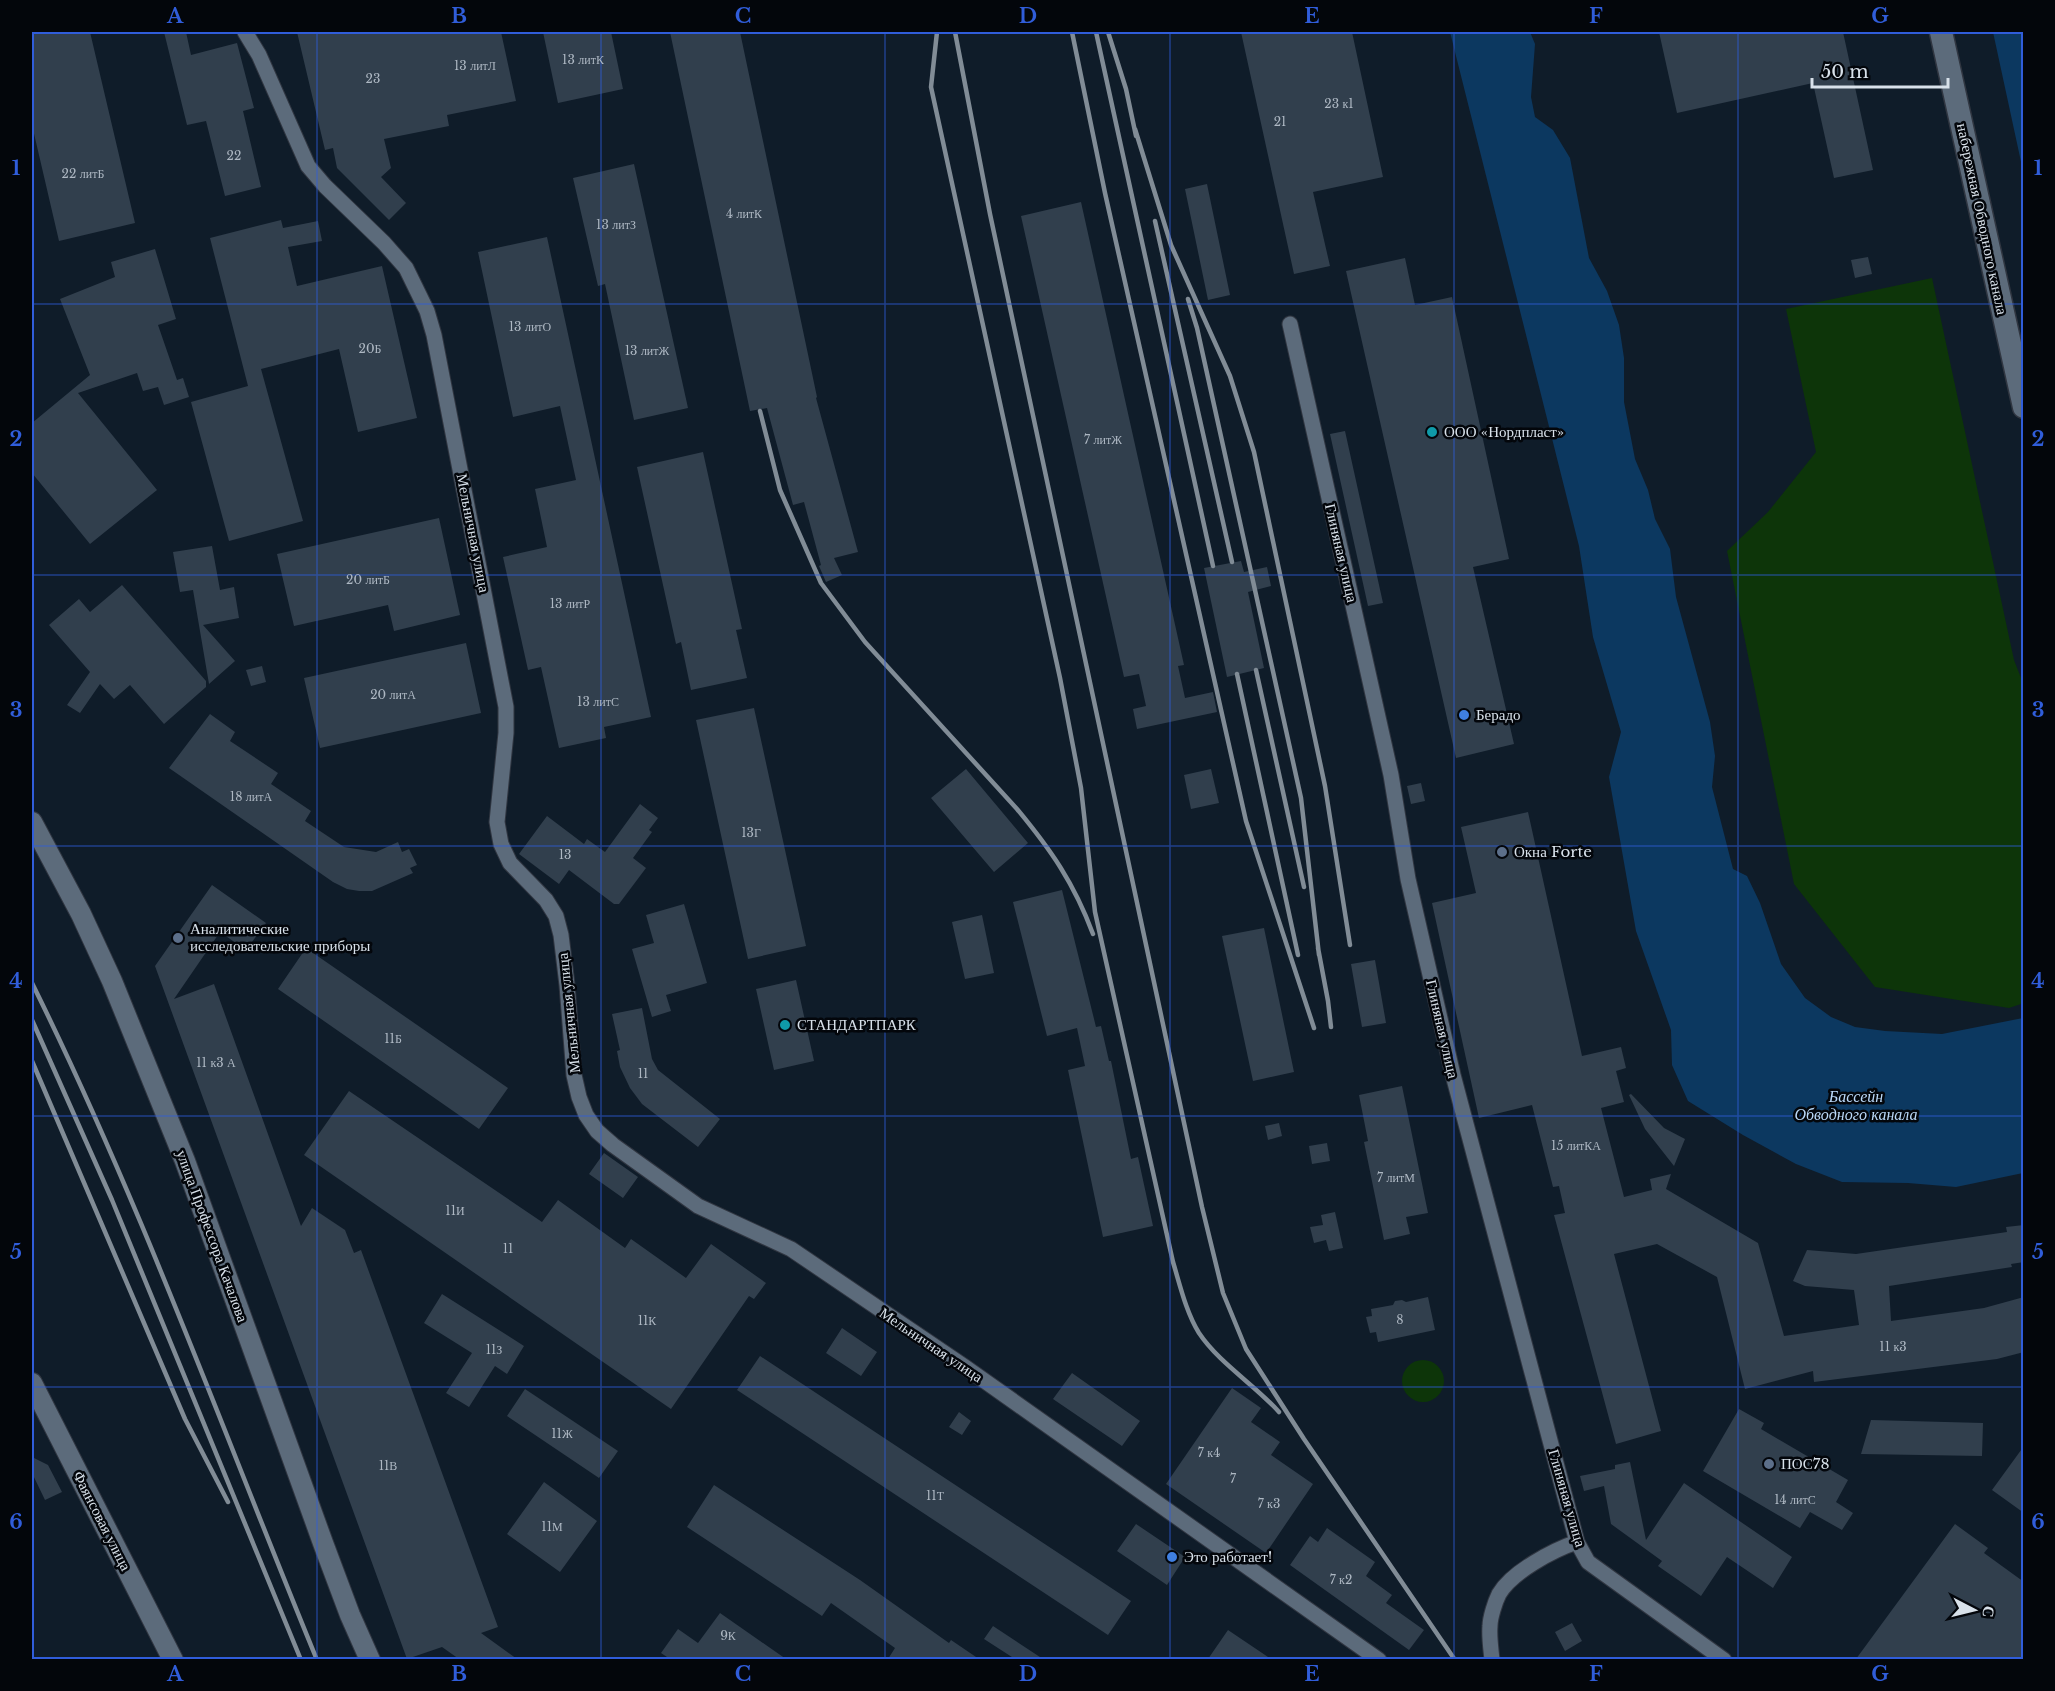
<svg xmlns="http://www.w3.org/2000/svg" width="2055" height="1691" font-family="'Libre Baskerville',serif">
<rect width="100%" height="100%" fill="#0f1c29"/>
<path fill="#0d3509" d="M1932,278L2014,660L2023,683L2024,1003L2009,1008L1875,987L1794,884L1727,551L1768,512L1816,452L1786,309Z
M1402 1381a21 21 0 1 1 42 0a21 21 0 1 1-42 0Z"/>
<path fill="#0c3860" d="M1450,32H1530L1535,44L1531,97L1535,117L1553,130L1570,158L1589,258L1607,291L1619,325L1624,358V402L1635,459L1648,490L1655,519L1670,549L1676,597L1710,722L1715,756L1712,787L1733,869L1747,876L1760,903L1781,964L1805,998L1831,1017L1855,1027L1885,1031L1942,1034L2023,1018V1173L1956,1187L1908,1183L1842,1182L1796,1164L1743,1135L1688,1101L1672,1065L1671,1030L1636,931L1609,777L1621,732L1593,637L1579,546Z
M1993,32H2023V171Z"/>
<path fill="#313f4d" d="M32,32H90L135,223L59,241L32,125Z
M164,32H186L191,55L237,43L254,108L243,111L261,187L225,196L206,121L187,125Z
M297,32H501L516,101L447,115L449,126L384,139L391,168L381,177L406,203L389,220L337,168L333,148L325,150Z
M543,32H611L623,89L558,103Z
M670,32H740L817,397L816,398L858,552L834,558L842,575L826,582L819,566L821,565L804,502L793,505L767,408L750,411Z
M1241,32H1352L1383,177L1313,192L1330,266L1294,274Z
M1659,32H1843L1873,170L1834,178L1813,83L1677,113Z
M634,164L688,408L634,420L605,284L598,286L573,178Z
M1207,184L1230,295L1208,300L1185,189Z
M1081,202L1184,665L1178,666L1185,698L1213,692L1217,712L1137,729L1133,709L1146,706L1139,674L1124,677L1021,216Z
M281,220L283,228L318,221L322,241L288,247L297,286L382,266L417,418L358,432L339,349L261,369L303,521L229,541L191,402L248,386L210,238Z
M547,237L651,717L604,727L606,738L559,748L541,667L528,670L503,557L547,547L535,489L576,480L560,406L513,417L478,252Z
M155,249L176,319L158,325L177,380L183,378L189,397L164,405L158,387L143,391L137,373L78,393L157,490L90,544L32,473V423L90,375L60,299L115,277L111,262Z
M1868,257L1872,274L1855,278L1851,260Z
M1405,258L1415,305L1452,297L1509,559L1473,567L1514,744L1456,758L1346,271Z
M1345,431L1383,603L1368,606L1330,434Z
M703,452L742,629L736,630L747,678L691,690L681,642L676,644L637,467Z
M439,518L460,615L394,631L388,605L294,626L277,554Z
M212,546L220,590L234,587L239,618L203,625L235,661L209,684L193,590L180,592L173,552Z
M1241,561L1244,572L1267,567L1271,586L1248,592L1264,668L1227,677L1204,568Z
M122,585L206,681V687L164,724L130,685L114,699L100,684L80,713L67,705L90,672L49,625L79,599L90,612Z
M466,643L481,713L320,748L304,678Z
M262,666L266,682L251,686L246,670Z
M754,708L806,946L748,959L696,720Z
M210,714L235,732L230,741L278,773L271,784L311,811L305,821L344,847L376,852L398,842L402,852L409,849L417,865L410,868L413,873L372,891H359L347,889L333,882L169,768Z
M966,769L1028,843L994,872L931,798Z
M1211,769L1219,803L1191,809L1184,775Z
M1421,783L1425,801L1411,804L1407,786Z
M640,804L658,818L649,830L652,832L633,858L646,868L619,904H614L569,870L559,884L519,854L547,816L584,844L587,839L605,852Z
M1528,812L1582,1056L1621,1047L1626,1068L1616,1071L1624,1102L1601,1108L1624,1197L1652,1190L1650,1179L1671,1174L1666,1189L1758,1243L1784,1336L1859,1325L1854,1290L1805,1286L1793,1281L1807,1250L1856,1254L2007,1232L2006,1227L2024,1225V1262L2011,1264L2012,1267L1889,1286L1891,1321L1984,1308L2024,1297V1352L1997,1359L1814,1382L1813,1371L1745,1389L1717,1277L1657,1244L1614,1254L1661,1431L1616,1444L1554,1215L1565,1213L1559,1186L1553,1187L1532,1105L1479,1118L1432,903L1476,893L1461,827Z
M212,885L266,923L246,950L220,932L174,999L214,984L301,1226L312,1208L345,1230L354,1253L361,1250L498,1627L481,1633L517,1659H459L442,1647L407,1659L155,966Z
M1062,890L1096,1027L1101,1026L1109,1061H1111L1131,1159L1138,1157L1153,1226L1103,1237L1068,1070L1085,1066L1077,1028L1047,1036L1013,902Z
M684,904L707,983L666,995L671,1011L652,1017L632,949L654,943L646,915Z
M982,915L994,973L965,979L952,922Z
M1264,928L1294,1072L1253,1081L1222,936Z
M306,948L508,1088L479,1129L278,989Z
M1375,960L1386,1023L1362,1027L1351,964Z
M796,980L814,1061L774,1070L756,989Z
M642,1008L652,1059L658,1070L720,1119L698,1147L642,1104L630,1088L620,1067L617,1051L620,1050L612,1014Z
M1402,1086L1428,1213L1406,1217L1410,1234L1384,1240L1364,1142L1368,1141L1359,1095Z
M349,1091L542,1222L558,1200L625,1248L631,1239L686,1278L711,1244L766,1283L754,1299L749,1296L671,1409L304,1155Z
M1631,1094L1664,1128L1685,1139L1674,1166L1645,1129L1629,1095Z
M1279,1123L1282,1136L1268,1140L1265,1126Z
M1327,1143L1330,1161L1312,1164L1309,1146Z
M604,1153L638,1177L623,1198L589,1174Z
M1335,1212L1343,1248L1329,1251L1326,1240L1314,1243L1310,1227L1323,1225L1321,1215Z
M442,1294L524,1346L507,1374L495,1366L469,1407L446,1393L472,1353L424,1323Z
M1428,1297L1435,1330L1378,1342L1376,1332L1370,1333L1366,1317L1372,1316L1371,1309L1393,1305L1395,1301L1402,1300L1406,1302Z
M842,1328L877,1352L861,1376L826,1353Z
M760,1356L1131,1601L1108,1635L737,1390Z
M1072,1373L1140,1421L1122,1446L1053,1399Z
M1232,1388L1261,1408L1251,1422L1280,1442L1271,1455L1313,1484L1266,1553L1166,1484Z
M525,1389L618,1451L599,1478L507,1416Z
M1739,1409L1764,1423L1761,1429L1848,1480L1836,1502L1853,1513L1842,1530L1810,1512L1800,1528L1703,1471Z
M959,1412L971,1421L962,1435L949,1427Z
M1871,1420L1983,1423L1982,1456L1861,1454Z
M2024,1446V1513L1992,1490Z
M32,1457L48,1465L62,1492L45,1500L32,1473Z
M1630,1462L1646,1540L1684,1483L1792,1557L1773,1588L1727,1557L1701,1596L1658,1566L1662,1561L1611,1524L1604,1486L1584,1491L1580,1476L1615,1469V1465Z
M544,1482L597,1521L560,1572L507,1534Z
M714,1485L860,1580L949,1643L951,1640L979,1659H888L895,1648L831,1603L822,1616L687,1527Z
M1136,1524L1185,1557L1167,1585L1117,1551Z
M1955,1524L1988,1548L1984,1553L2024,1582V1659H1856Z
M1327,1528L1375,1562L1366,1576L1392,1595L1386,1603L1424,1630L1409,1650L1290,1565L1310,1536L1318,1542Z
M720,1613L786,1659H670L661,1653L678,1629L698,1643Z
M1572,1623L1582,1641L1565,1651L1555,1632Z
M993,1626L1043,1659H1015L984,1639Z
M1228,1630L1271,1659H1208Z"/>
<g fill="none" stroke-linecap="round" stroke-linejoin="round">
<g stroke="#303641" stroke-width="17">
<path id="minor" d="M245,32L259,55L308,166L325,186L384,243L406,268L427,311L434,335L506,707V733L497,822L501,844L510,863L546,900L556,916L561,935L567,985L574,1075L579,1097L586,1115L597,1131L613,1145L698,1206L791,1249L965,1367L1379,1660
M1290,324L1391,775L1408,879L1453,1075L1577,1542L1588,1562L1724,1660
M1492,1660C1491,1649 1489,1637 1490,1626C1490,1618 1495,1602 1499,1594C1512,1572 1553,1550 1577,1542"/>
</g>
<g stroke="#303641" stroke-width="22">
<path id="tertiary" d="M32,822L81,914L112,981L185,1161L323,1543L350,1615L370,1660
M32,1383L173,1660"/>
</g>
<g stroke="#303641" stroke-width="25">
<path id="secondary" d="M1941,32L2024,407"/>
</g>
<use href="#minor" stroke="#5c6b7b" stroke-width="15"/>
<use href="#tertiary" stroke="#5c6b7b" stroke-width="20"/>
<use href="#secondary" stroke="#5c6b7b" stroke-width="22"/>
<path stroke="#818c96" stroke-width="4.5" d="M937,32L931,87L1060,678L1081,788L1095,912L1173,1262C1180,1285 1186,1312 1199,1333C1219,1363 1255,1385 1279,1412
M955,32L990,214L1202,1207L1223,1293L1246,1349L1304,1439L1455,1660
M1072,32L1105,193L1246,821L1314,1028
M1096,32L1213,566
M1108,32L1126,89L1136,136
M1135,129L1171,245L1230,376L1254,452L1325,786L1350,945
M1155,221L1232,562
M1188,299L1197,328L1301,798L1319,955
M760,411L780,490L821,583L865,642L1017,809C1051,850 1074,883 1093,934
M1256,670L1304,887
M1237,674L1298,955
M1318,948L1328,1001L1331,1027
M32,983C140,1201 224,1434 317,1660
M32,1020L112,1200L301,1660
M32,1061L185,1419L228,1502"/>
</g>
<path fill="none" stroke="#305dda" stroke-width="1.5" stroke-opacity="0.55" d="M317,32V1660M601,32V1660M885,32V1660M1170,32V1660M1454,32V1660M1738,32V1660M32,304H2024M32,575H2024M32,846H2024M32,1116H2024M32,1387H2024"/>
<g fill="#0f9aa8" stroke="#03060b" stroke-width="2">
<circle cx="1432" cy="432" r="6"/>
<circle cx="785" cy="1025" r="6"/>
</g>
<g fill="#3f7fe0" stroke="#03060b" stroke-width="2">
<circle cx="1464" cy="715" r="6"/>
<circle cx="1172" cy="1557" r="6"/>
</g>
<g fill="#5c6f8a" stroke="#03060b" stroke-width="2">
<circle cx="1502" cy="852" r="6"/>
<circle cx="178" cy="938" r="6"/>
<circle cx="1769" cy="1464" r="6"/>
</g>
<g text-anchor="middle" stroke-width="5" stroke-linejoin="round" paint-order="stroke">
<g font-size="12" fill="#aeb8c3">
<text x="583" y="64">13 литК</text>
<text x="475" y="70">13 литЛ</text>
<text x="373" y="83">23</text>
<text x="1339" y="108">23 к1</text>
<text x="1280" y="126">21</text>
<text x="234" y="160">22</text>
<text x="83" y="178">22 литБ</text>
<text x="744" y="218">4 литК</text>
<text x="616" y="229">13 литЗ</text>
<text x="530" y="331">13 литО</text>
<text x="370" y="353">20Б</text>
<text x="647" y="355">13 литЖ</text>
<text x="1103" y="444">7 литЖ</text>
<text x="368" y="584">20 литБ</text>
<text x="570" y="608">13 литР</text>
<text x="393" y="699">20 литА</text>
<text x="598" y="706">13 литС</text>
<text x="251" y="801">18 литА</text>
<text x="751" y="837">13Г</text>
<text x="565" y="859">13</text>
<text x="393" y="1043">11Б</text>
<text x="216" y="1067">11 к3 А</text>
<text x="643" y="1078">11</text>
<text x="1576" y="1150">15 литКА</text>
<text x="1396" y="1182">7 литМ</text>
<text x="455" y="1215">11И</text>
<text x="508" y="1253">11</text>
<text x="1400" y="1324">8</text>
<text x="647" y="1325">11К</text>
<text x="1893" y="1351">11 к3</text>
<text x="494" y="1354">11З</text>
<text x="562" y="1438">11Ж</text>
<text x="1209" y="1457">7 к4</text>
<text x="388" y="1470">11В</text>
<text x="1233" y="1483">7</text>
<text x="935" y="1500">11Т</text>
<text x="1795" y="1504">14 литС</text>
<text x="1269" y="1508">7 к3</text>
<text x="552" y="1531">11М</text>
<text x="1341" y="1584">7 к2</text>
<text x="728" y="1640">9К</text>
</g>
<g font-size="15" fill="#d8e1ea" stroke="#03060b">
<text transform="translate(1982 219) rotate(78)" y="5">набережная Обводного канала</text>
<text transform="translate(473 533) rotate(79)" y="5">Мельничная улица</text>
<text transform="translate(1341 553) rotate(77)" y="5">Глиняная улица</text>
<text transform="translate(569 1013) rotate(-96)" y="5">Мельничная улица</text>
<text transform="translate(1442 1029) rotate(77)" y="5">Глиняная улица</text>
<text transform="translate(212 1236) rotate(70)" y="5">улица Профессора Качалова</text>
<text transform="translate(931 1345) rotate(34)" y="5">Мельничная улица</text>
<text transform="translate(1567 1498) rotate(74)" y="5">Глиняная улица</text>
<text transform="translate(102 1521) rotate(63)" y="5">Фаянсовая улица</text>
</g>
<g font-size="15" fill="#d8e1ea" stroke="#03060b" text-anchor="start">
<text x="1444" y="437">ООО «Нордпласт»</text>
<text x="1476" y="720">Берадо</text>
<text x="1514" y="857">Окна Forte</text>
<text x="190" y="934">Аналитические<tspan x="190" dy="17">исследовательские приборы</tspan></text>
<text x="797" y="1030">СТАНДАРТПАРК</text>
<text x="1781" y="1469">ПОС78</text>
<text x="1184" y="1562">Это работает!</text>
</g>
<g font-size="16" font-style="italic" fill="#bad8f8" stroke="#03060b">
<text x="1856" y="1102">Бассейн<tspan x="1856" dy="18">Обводного канала</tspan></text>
</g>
</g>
<rect width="2055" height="1691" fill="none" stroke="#03060b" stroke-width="66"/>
<g transform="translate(1974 1610) rotate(97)" stroke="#03060b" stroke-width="4.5" paint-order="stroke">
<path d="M0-4.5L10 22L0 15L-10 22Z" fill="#d8e1ea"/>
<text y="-9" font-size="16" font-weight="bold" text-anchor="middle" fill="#d8e1ea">С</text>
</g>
<path d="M1812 78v9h136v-9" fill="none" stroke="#d8e1ea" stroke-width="3"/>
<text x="1821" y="78" font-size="18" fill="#d8e1ea" stroke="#03060b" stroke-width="4.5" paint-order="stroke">50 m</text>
<rect x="33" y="33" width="1989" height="1625" fill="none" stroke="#305dda" stroke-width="2"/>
<g font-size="20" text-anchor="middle" font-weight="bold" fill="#305dda">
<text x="175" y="23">A</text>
<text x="459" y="23">B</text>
<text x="743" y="23">C</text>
<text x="1028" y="23">D</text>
<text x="1312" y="23">E</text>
<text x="1596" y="23">F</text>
<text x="1880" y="23">G</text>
<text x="16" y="175">1</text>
<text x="2038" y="175">1</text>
<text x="16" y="446">2</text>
<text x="2038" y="446">2</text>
<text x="16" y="717">3</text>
<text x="2038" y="717">3</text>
<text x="16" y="988">4</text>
<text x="2038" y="988">4</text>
<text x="16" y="1259">5</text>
<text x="2038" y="1259">5</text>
<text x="16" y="1529">6</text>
<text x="2038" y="1529">6</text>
<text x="175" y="1681">A</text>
<text x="459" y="1681">B</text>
<text x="743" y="1681">C</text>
<text x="1028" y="1681">D</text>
<text x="1312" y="1681">E</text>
<text x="1596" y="1681">F</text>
<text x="1880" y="1681">G</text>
</g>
</svg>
